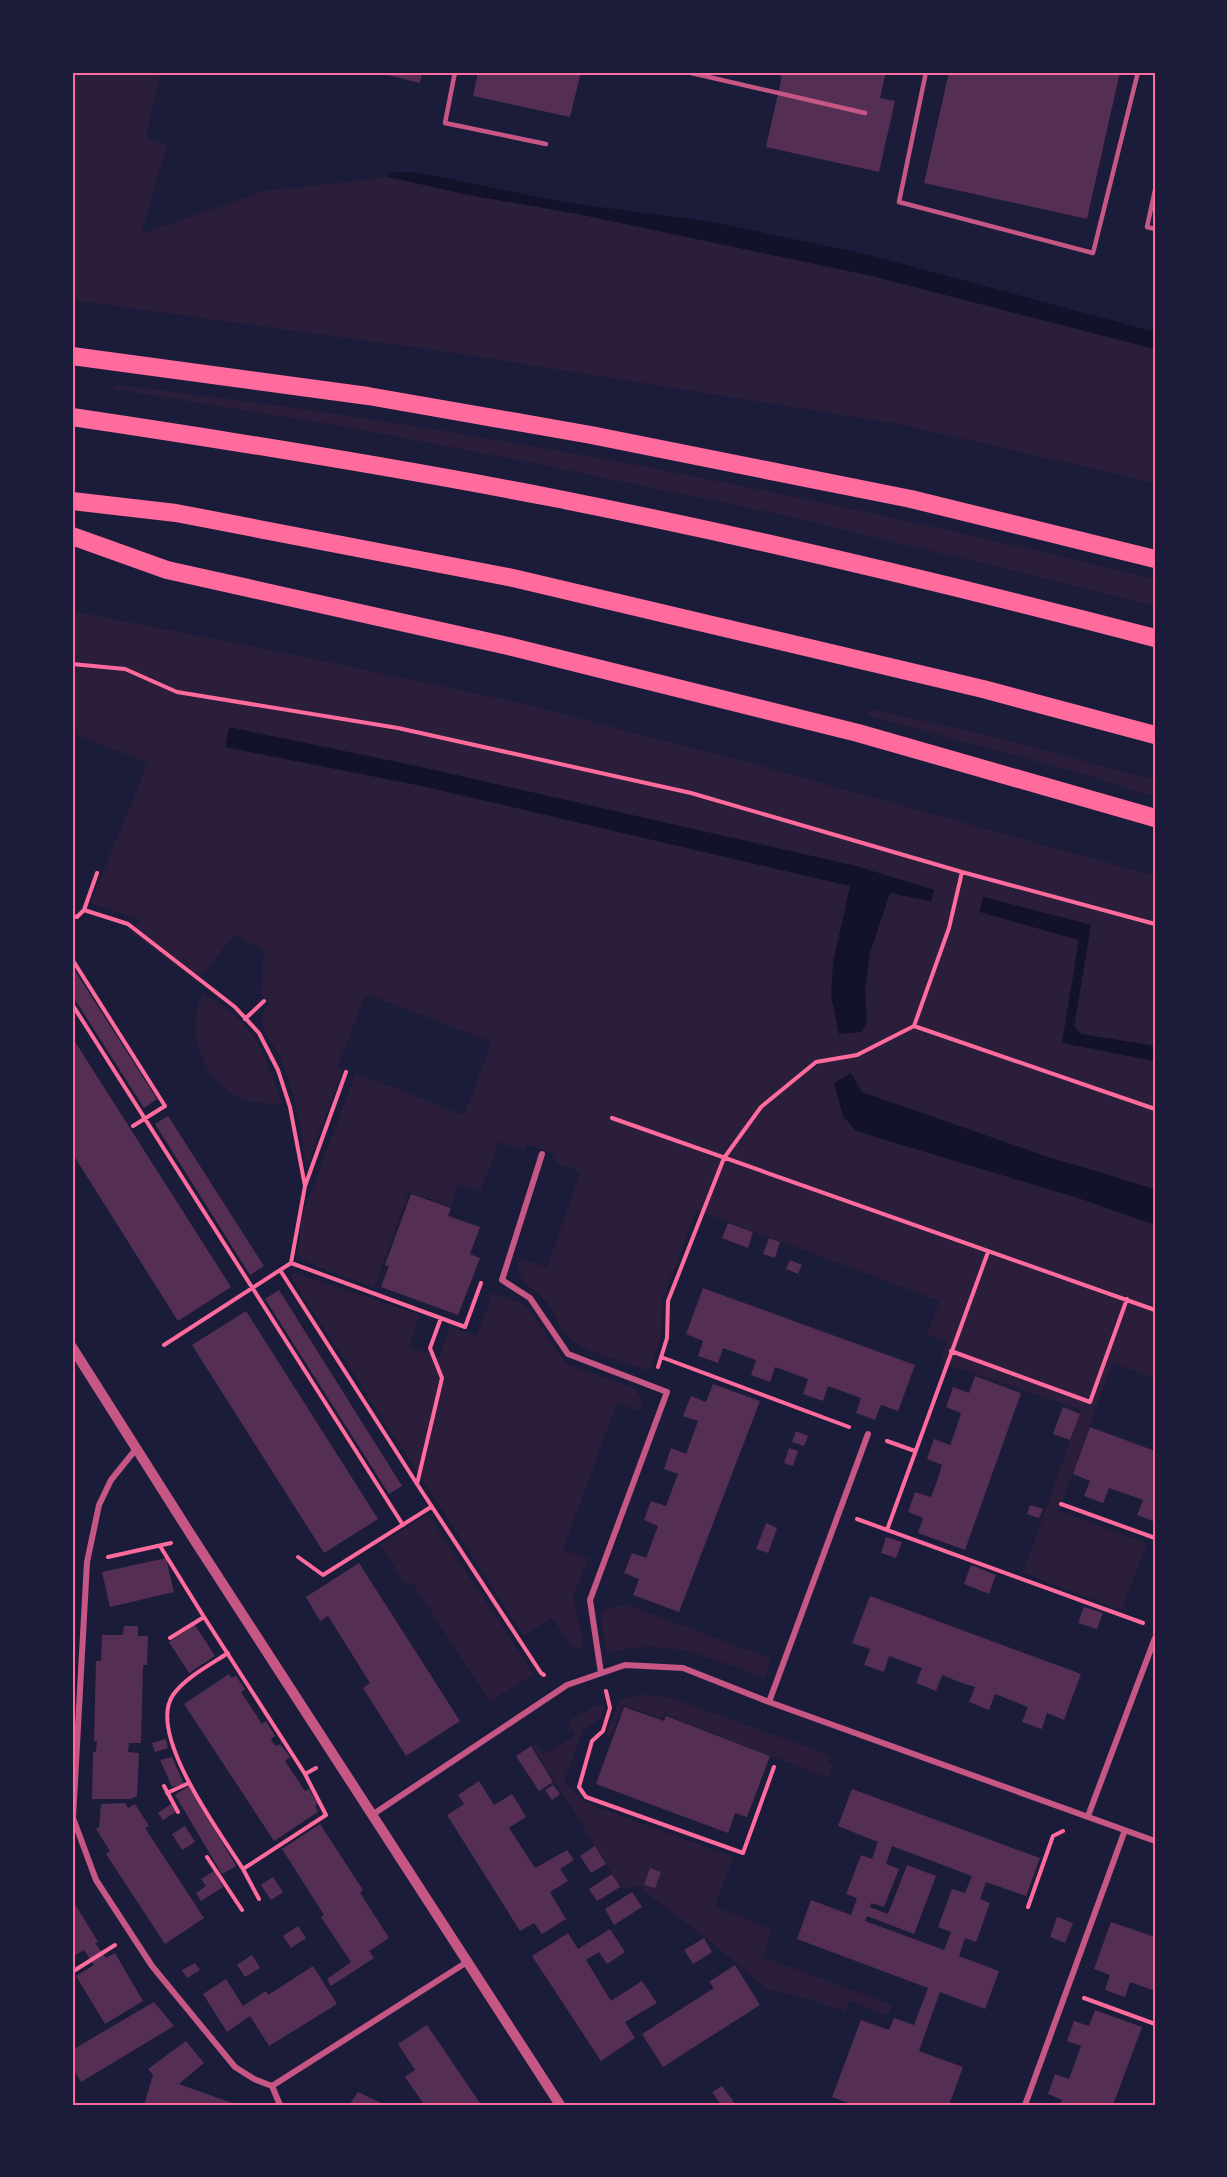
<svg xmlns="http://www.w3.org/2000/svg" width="1227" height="2177" font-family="'Asap Condensed',sans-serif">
<rect width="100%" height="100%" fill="#1b1b3a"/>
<path fill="#2a1e3b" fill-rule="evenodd" d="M72,72H161L146,137L167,146L141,234L267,190L296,188L388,177L469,195L578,214L872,276L1155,349V483L898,424L455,353L72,300Z
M116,385C466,425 812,495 1155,579V606L801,519L538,464L347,427L113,389Z
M72,611L272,650L520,703L754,764L1155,876V1046L1081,1034L1074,1026L1091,925L983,897L980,911L1079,940L1062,1043L1155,1061V1379L1113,1363L1059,1511L1147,1543L1122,1610L1023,1573L1081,1410L940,1362L947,1342L927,1335L939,1301L697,1210L662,1301L661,1338L649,1371C630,1364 580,1351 568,1337C558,1326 554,1309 543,1298C529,1285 514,1281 520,1258L547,1267L580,1172L554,1162L556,1155L527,1144L524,1151L499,1142L481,1191L458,1184L451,1206L409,1192L374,1288L306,1262L299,1257L298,1249L302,1216L356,1073L464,1115L492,1042L366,994L338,1066L343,1068L309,1161L305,1160C301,1125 295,1092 281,1059C276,1047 263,1034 262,1021C262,1014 265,1009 269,1004L261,993L264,950L234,935L197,982L131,932L140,920L90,903L148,763L72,733ZM225,747L856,866L934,890L931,901L890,893L886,902L849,892L850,886L422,786Z
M871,709L987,735L1155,780V797L1080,773L868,716Z
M203,993C218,1004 239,1015 250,1031C265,1052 273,1079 282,1104C268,1103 252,1104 240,1098C208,1083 189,1044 197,1011C198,1005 201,998 203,993Z
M295,1273L420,1315L409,1346L439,1358L450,1327L477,1336L493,1293L523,1304L531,1312L557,1352L569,1365L633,1388C641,1396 644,1401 641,1412L617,1403L563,1550L589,1559L573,1595L584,1647L575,1650L552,1618L524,1636L290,1276Z
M428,1514L534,1674L490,1702L412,1582L406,1586L380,1544Z
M625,1604L772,1659L764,1678C727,1665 688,1646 648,1647C634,1647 620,1650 607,1654L600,1612Z
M636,1695H651L672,1698L830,1755L828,1762L834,1764L828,1778L664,1714L662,1719L623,1705L610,1738L606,1736L619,1701Z
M602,1704L604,1709L602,1718L583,1729L564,1782L584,1802L733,1857L715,1906L772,1930L763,1957L893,2005L888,2016L849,2001L845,2012L807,1998L768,1990L706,1938L639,1887L621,1888L533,1746L536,1744L544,1754L575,1735L567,1722L591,1708Z"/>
<path fill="#12122b" d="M415,172L568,203L708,221L869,255L1155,332V349L872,276L578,214L469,195L388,177L389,173Z
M229,727L426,768L856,866L934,890L931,901L890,893L870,953L865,989L867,1022L862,1032L839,1034L831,995L833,962L850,886L422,786L225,747Z
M983,897L1091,925L1074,1026L1081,1034L1155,1046V1061L1062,1043L1079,940L980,912Z
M851,1073L862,1092L1045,1156L1155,1189V1225L1081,1199L856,1131L843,1116L834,1083Z"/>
<path fill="#542f53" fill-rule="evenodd" d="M375,72H422L420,83Z
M478,72H581L570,117L473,96Z
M769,72H886L880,98L895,101L879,172L766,147L782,76Z
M949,72H1120L1087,219L924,183Z
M72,966L157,1099L144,1108L72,995Z
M72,1037L231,1287L178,1321L74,1156L72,1157Z
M168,1116L264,1266L250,1275L155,1124Z
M411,1194L451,1208L448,1216L480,1227L470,1254L480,1258L458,1315L381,1287L389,1266L385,1265Z
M728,1223L753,1232L748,1248L722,1238Z
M769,1238L780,1242L775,1258L763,1254Z
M790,1260L802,1265L798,1274L786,1269Z
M703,1288L915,1365L898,1411L881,1405L875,1420L856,1413L861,1398L828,1386L823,1401L803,1394L808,1379L775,1367L770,1382L751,1375L756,1360L739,1354L723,1348L718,1363L698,1356L703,1341L686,1334Z
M279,1290L402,1486L389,1494L265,1299Z
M246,1311L378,1519L324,1553L192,1345Z
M975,1376L1021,1393L965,1550L918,1533L923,1518L908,1512L915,1492L931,1497L937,1481L942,1465L927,1459L934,1439L950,1445L956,1429L961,1413L946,1407L953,1387L969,1393Z
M713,1384L760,1401L679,1612L633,1595L639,1579L624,1573L632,1553L646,1558L658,1526L644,1520L651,1501L666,1506L678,1474L664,1469L671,1448L686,1454L698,1421L683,1416L691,1396L706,1402Z
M1063,1407L1080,1414L1070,1440L1053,1434Z
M1090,1427L1155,1451V1522L1137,1515L1143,1500L1109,1488L1103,1503L1084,1496L1090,1481L1073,1474Z
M796,1431L808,1436L804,1446L792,1442Z
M789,1448L798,1451L793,1466L784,1463Z
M1030,1505L1043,1509L1039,1518L1027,1514Z
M766,1523L777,1528L768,1553L756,1549Z
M886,1537L902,1542L896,1558L881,1553Z
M166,1558L174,1592L110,1607L102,1572Z
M359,1563L460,1721L406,1756L363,1688L370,1683L328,1616L320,1621L306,1597Z
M971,1565L996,1575L989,1594L964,1584Z
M870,1596L1081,1674L1064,1720L1047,1713L1042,1729L1022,1722L1028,1707L995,1694L989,1710L969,1702L975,1687L959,1682L942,1675L936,1691L916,1683L922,1668L889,1656L884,1672L864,1665L870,1649L852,1643Z
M1084,1607L1103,1613L1097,1629L1078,1623Z
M195,1625L215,1656L189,1673L169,1642Z
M124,1626H138V1636H148L147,1665H143L141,1743H129L128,1752L139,1753L137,1796L131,1799H92L93,1752H96L97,1741H94L96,1661H101L102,1635H123Z
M229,1674L231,1678L236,1676L245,1689L241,1692L262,1724L266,1721L275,1736L271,1739L273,1743L276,1746L280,1744L290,1757L285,1761L305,1791L309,1789L318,1804L315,1806L318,1812L274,1841L184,1704Z
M624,1707L664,1721L666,1716L770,1756L747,1817L735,1813L728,1833L596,1784Z
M166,1739L168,1748L155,1752L152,1743Z
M531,1746L553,1782L539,1791L516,1756Z
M172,1757L184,1784L172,1787L160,1760Z
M479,1781L494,1805L512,1794L519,1805L526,1817L509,1828L535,1868L567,1850L574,1860L560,1869L568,1881L550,1892L566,1919L542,1934L534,1923L520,1931L447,1815L464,1804L458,1795Z
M553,1785L560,1794L552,1800L545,1790Z
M189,1786L236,1866L222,1874L175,1795Z
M852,1789L1040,1858L1026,1896L986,1882L980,1899L990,1903L976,1942L965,1938L959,1956L999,1971L985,2009L940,1992L919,2051L963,2067L949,2105H853L832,2097L861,2020L889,2030L894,2018L914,2025L928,1988L797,1939L811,1900L851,1915L857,1898L846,1894L861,1855L872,1859L878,1842L838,1826ZM892,1846L972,1876L965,1893L952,1889L938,1927L951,1932L944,1950L865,1921L867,1916L914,1934L936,1876L907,1865L888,1914L870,1907L871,1903L884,1907L899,1869L886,1864Z
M125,1803L128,1808L135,1804L149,1826L145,1828L204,1918L165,1944L106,1854L110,1851L96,1829L99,1827L101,1804Z
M171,1804L176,1812L163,1820L158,1813Z
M320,1824L363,1890L360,1893L389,1938L369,1951L374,1958L331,1986L327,1979L351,1962L321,1917L324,1915L282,1849Z
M185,1826L195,1842L182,1850L172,1834Z
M595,1846L606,1864L591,1873L580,1856Z
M650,1868L661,1872L655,1888L644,1885Z
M214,1871L223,1887L201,1901L196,1893L206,1886L201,1879Z
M612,1874L620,1887L597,1901L589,1889Z
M273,1877L283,1892L271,1900L261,1885Z
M632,1892L642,1907L614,1925L605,1909Z
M72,1899L98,1942L95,1943L106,1958L115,1953L143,2001L105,2024L76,1976L94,1965L84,1950L72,1957Z
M1057,1917L1073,1923L1065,1943L1050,1937Z
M1111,1922L1155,1937V1991L1130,1982L1125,1997L1105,1990L1110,1975L1094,1969Z
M298,1926L306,1938L291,1948L283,1936Z
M610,1929L625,1952L607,1964L599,1952L586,1960L611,2001L642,1981L657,2003L625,2022L635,2038L601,2061L532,1956L568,1933L578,1949Z
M704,1938L712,1952L693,1964L684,1950Z
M252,1955L260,1968L245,1977L237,1965Z
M195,1963L200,1970L187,1978L182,1970Z
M735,1965L760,2005L663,2067L642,2034L714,1988L709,1982Z
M313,1966L337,2004L269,2046L250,2016L227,2032L203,1994L226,1979L243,2006L266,1991L268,1995Z
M154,2002L174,2026L81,2082L72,2066V2050Z
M1095,2010L1142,2027L1132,2054L1113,2105H1060L1062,2100L1048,2094L1055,2074L1069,2079L1081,2046L1067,2041L1074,2021L1089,2026Z
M427,2025L480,2103L478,2105H420L423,2103L405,2077L415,2070L398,2044Z
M186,2041L204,2063L179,2084L238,2105H144L153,2075L148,2069Z
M722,2086L731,2098L735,2105H721L712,2092Z
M358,2092L385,2105H349Z"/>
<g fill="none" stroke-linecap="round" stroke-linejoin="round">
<path stroke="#ff6b9d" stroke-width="4" d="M72,664L125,669L177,692L398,728L691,793L962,872
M84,910L97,873
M72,916L77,917L84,910L128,924L235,1007L259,1033L278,1070L290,1107L305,1186L291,1263
M72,959L165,1106L133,1126
M72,1004L403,1525
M245,1019L264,1001
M914,1026L949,928L962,872L1155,924
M612,1118L1155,1310
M305,1186L346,1072
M291,1263L465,1327L481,1283
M280,1270L417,1484
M441,1318L430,1348L442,1378L417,1484L541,1673L544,1675
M164,1345L291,1263
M951,1351L1090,1402L1127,1299
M661,1357L849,1427
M658,1367L667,1338L668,1301L724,1158L761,1107L816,1062L857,1055L914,1026L1155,1109
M887,1441L915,1451
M1061,1504L1155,1538
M857,1519L1143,1623
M887,1530L988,1252
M160,1546L204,1617L305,1774
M108,1557L171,1543
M298,1557L323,1575L431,1507
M170,1638L204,1617
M228,1653C210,1665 186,1677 173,1695C146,1734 221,1834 243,1869
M606,1691L610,1708L603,1731L592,1741L579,1787L586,1797L743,1853L774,1767
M164,1786L178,1812
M167,1793L189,1783
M207,1857L242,1910
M259,1899L243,1869L326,1815L305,1774L316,1768
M1028,1907L1053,1836L1063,1831
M72,1972L115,1945
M1084,1998L1155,2024"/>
<path stroke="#c65784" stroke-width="4.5" d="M455,72L445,123L546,144
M687,72L865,113
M926,72L899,202L1093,253L1138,72
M1155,190L1147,227L1155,229"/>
<path stroke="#c65784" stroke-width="6" d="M542,1154L502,1280L530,1298L568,1354L667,1392L590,1600L601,1673
M136,1449L111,1480L99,1505L87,1562L73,1818L96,1880L152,1966L235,2067L254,2079L272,2086L280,2105
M769,1702L868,1434
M372,1815L567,1685L625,1665L683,1668L769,1702L1155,1841
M1088,1816L1155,1638
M272,2086L467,1962
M1025,2105L1125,1830"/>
<path stroke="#c65784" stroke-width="10" d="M72,1347L193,1538L560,2105"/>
<path stroke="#ff6b9d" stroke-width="18" d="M72,356L368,396L591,435L911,499L1155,559
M72,417C233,441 394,467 554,498C756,538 956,586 1155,638
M72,501L176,513L513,578L983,689L1155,735
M72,536L167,570L508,646L858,733L1155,818"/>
</g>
<rect width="1227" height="2177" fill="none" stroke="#1b1b3a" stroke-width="147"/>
<rect x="74" y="74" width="1080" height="2030" fill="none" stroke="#ff6b9d" stroke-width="2"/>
</svg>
